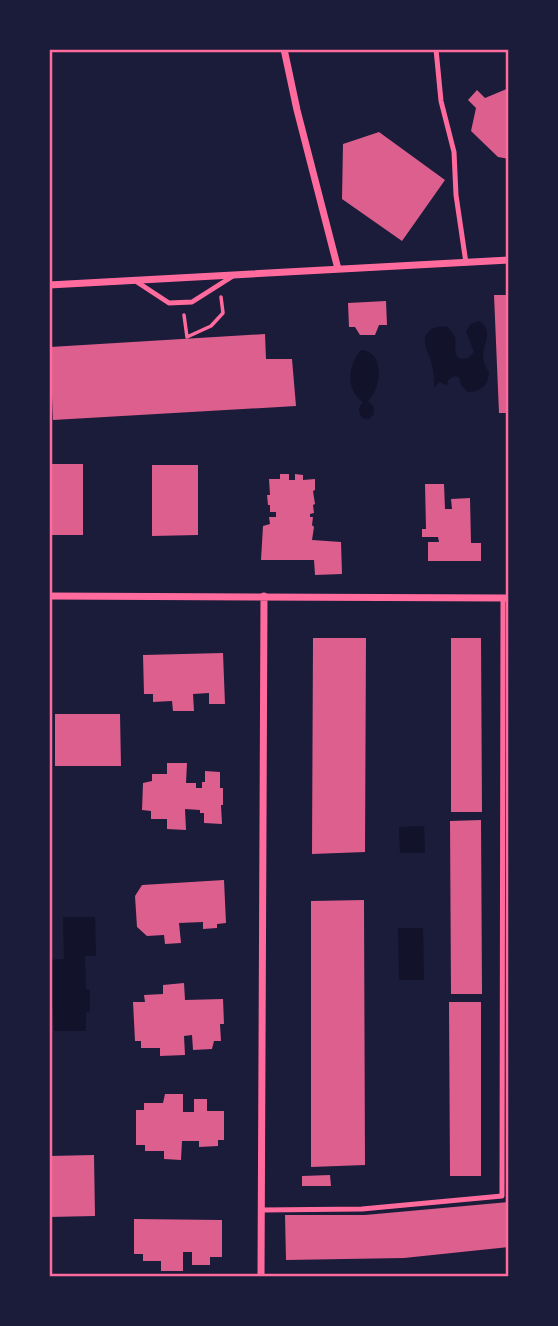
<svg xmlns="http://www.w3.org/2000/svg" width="558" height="1326" font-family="'Source Sans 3',sans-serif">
<rect width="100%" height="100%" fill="#1b1b3a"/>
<path fill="#12122b" d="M479,321C500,335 472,349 489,372C488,386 481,391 468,392L461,385L459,377L454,376L448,380L447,385L439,382L434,388C434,380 434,372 432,365C430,353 417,339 432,329C437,326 442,326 448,327L455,337C457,346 452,352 460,359L468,358L474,352L466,331L471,324Z
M361,350C386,352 381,389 368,401L374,407V414L369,419L362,418C358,411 358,408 363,402C345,389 348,365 361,350Z
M424,826L425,853H400L399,827Z
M63,917H95L96,956H85L86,989L90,990V1011L86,1012V1031H54L53,1006L49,1005V960L64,959Z
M398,928H423L424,980H399Z"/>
<path fill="#dd5f8e" d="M509,88V159L498,157L471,131L476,108L468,100L477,90L485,98Z
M379,132L445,180L402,241L342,199L343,144Z
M494,295H509V413H499Z
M386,301L387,325H379L375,335H360L355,327H349L348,303Z
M265,334L266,359H292L296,406L53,420L50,347Z
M49,464H83V535H49Z
M152,465H198V535L152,536Z
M280,474H289V480H295V474L303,475V480L315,479V490L313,491L315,504L313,505L314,513L310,514V517H313L312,525L314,527L312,540L341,542L342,574L315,575L314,560H261L263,526L270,524L269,517H276V512H270V505H268L267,495H270L269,479H280Z
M425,484H444L445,509H452L451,499L470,498L471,543H481V561H428V542H439L438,537H422V529H426Z
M313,638H366L365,852L312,854Z
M451,638H481L482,812H451Z
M223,653L225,704H209V693L193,694L194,711H173L172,701L153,702V694H144L143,655Z
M55,714H120L121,766H55Z
M167,763H187L186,783H196V788H202V782H205V771L220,772V788H223V805H221L222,824L204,823V813H200V810L185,809L186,830L167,829V819H151V811L142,810L143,783L152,781V774H167Z
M481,820L482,994H451L450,821Z
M224,880L226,923L217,924V928L203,929V922L179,923L181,943L165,944L164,935L147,936L137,927L135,896L142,885Z
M364,900L365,1165L311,1167V901Z
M184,983L185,1000L223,999L224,1024H220L221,1041H214L212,1049L193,1050L192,1035L184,1036L185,1055L160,1056V1048H141V1041H135L133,1002H145L144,995L163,994V985Z
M449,1002H481V1176H450Z
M165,1094H183V1112H194V1099H207V1111H224V1140H218V1146L199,1147V1141H182L181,1160L164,1159V1151H145V1145H136V1110H144V1103H163Z
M94,1155L95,1216L49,1217V1156Z
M330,1175L331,1186H302V1176Z
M509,1202V1247L404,1258L286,1260L285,1215H365Z
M134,1219L222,1220V1257H210V1265H192V1252H183V1271H161V1261H143V1254H134Z"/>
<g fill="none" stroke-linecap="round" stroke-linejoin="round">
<path stroke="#ff6b9d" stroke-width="3.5" d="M184,315L187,337L211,326L223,313L221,297"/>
<path stroke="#ff6b9d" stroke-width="5" d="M436,49L441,101L454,152L456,195L466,263
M134,280L169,303L192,302L233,276
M262,1210L362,1209L502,1196L503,598"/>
<path stroke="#ff6b9d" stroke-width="7" d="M284,49L297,110L338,269
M49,285L509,260
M49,596L509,598
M261,1277L264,596"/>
</g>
<rect width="558" height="1326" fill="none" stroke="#1b1b3a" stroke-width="102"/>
<rect x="51" y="51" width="456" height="1224" fill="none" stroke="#ff6b9d" stroke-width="2.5"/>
</svg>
